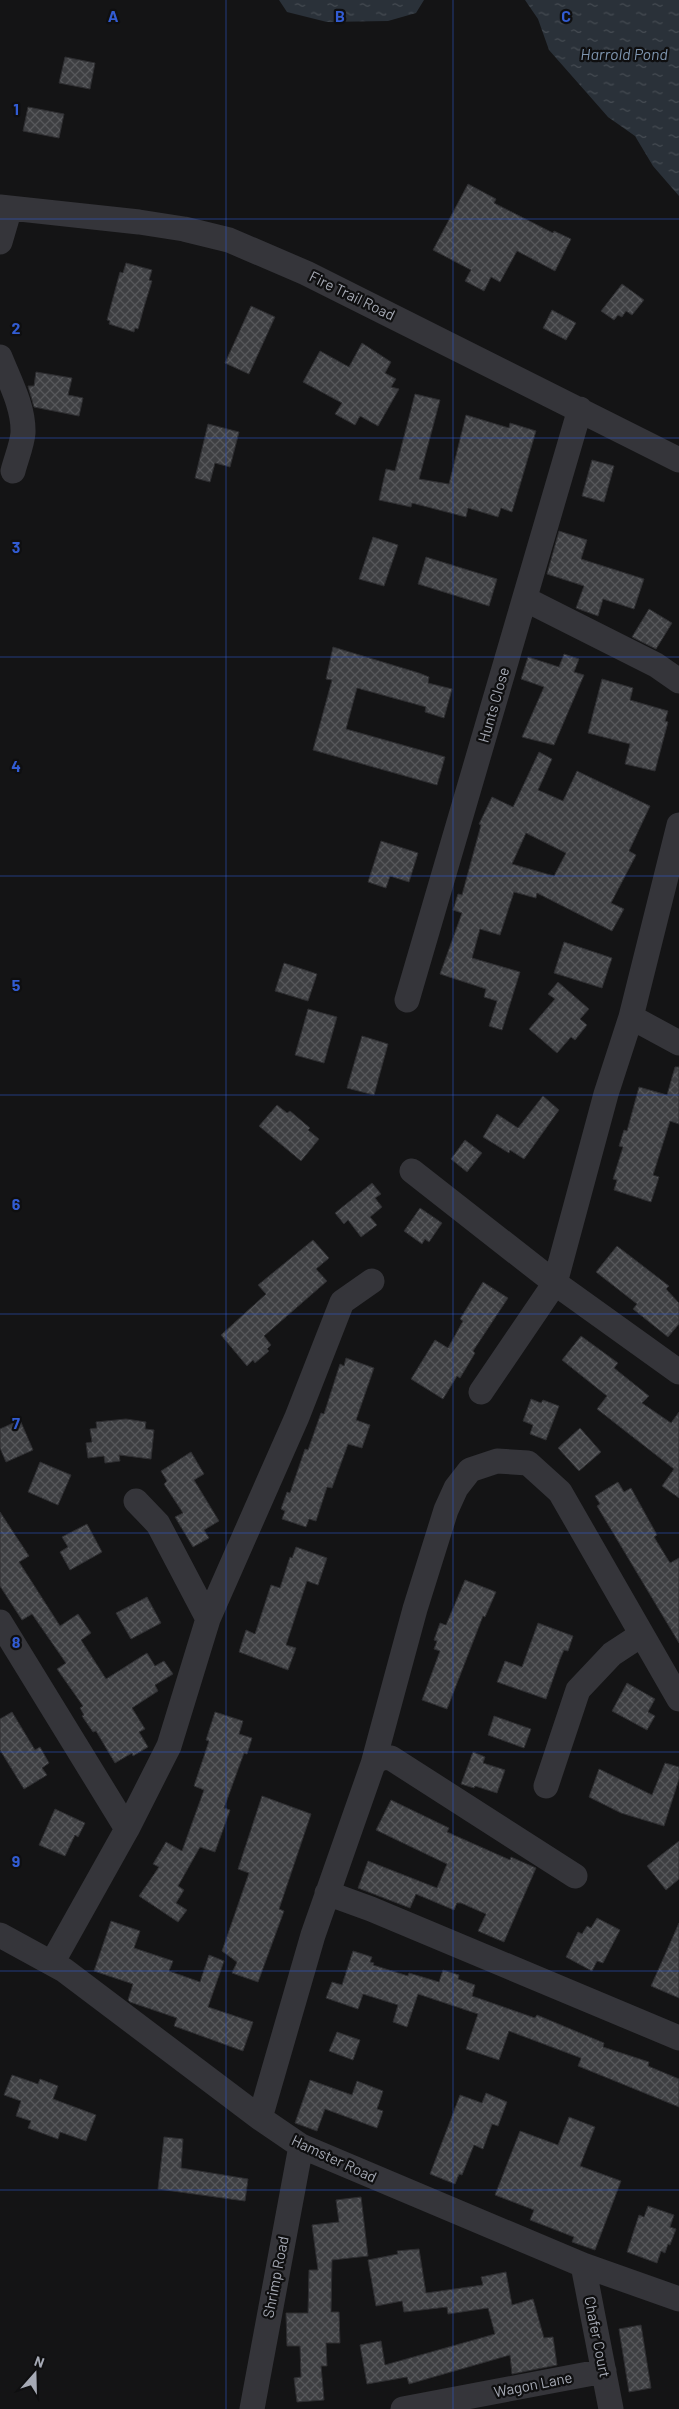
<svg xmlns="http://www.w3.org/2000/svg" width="679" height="2409" font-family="Barlow,sans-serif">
<defs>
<pattern id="water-ripples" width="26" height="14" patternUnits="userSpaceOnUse" patternTransform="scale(1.25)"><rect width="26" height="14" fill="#2a3139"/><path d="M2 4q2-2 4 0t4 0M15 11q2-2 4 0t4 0" fill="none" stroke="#464c53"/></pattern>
<pattern id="building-cross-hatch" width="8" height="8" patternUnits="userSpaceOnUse" patternTransform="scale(1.25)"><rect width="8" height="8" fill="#3e3f42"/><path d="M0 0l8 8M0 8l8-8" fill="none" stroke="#57585b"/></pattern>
</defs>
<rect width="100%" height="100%" fill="#141415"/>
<path fill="url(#water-ripples)" d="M279,0H424L416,13L388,21L327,22L287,12Z
M525,0H679V196L653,166L635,136L608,117L549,50L538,19Z"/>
<path fill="url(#building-cross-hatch)" stroke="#2e2e31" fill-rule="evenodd" d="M65,57L95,63L90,89L59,83Z
M28,107L64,114L59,138L23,131Z
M468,184L496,199L494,203L553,233L554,231L571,239L555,271L517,251L500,282L491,277L484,291L465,281L471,270L433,250Z
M126,263L152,270L149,280L152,281L144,307L138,329L135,328L134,332L109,324L110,321L107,320L120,272L123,273Z
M622,284L644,300L632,315L626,311L622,317L618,315L614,320L601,311Z
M251,306L275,317L249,374L225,363Z
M552,310L576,323L566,340L543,328Z
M362,343L391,362L385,373L396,379L391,387L399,389L378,426L360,416L355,425L335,414L342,403L303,382L320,351L349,367Z
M36,372L72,378L68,395L83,398L79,416L34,407L28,386H34Z
M415,394L440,400L419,479L449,484L466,415L509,428L510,423L536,431L512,512L501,508L498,517L468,508L466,517L412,503L411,507L379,500L386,469L395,471Z
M208,424L239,432L230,467L215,463L210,482L195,478Z
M592,460L614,466L604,502L582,496Z
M559,531L587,540L581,559L644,579L634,609L603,599L598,616L576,608L584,586L547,574Z
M373,537L398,545L384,586L359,579Z
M426,557L497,579L489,606L418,584Z
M649,609L672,623L656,649L632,637Z
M333,647L419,673L429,677L428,683L452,689L444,718L425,712L426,707L357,688L346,729L445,757L437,785L313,750L332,680L326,679Z
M564,654L579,659L574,672L584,675L554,745L522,737L544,687L521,679L528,657L559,667Z
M602,679L633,688L630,700L668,711L665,721L668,722L655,771L625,764L630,744L588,733Z
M539,752L552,759L538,790L563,801L577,771L650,806L629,851L636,855L611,903L624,909L612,931L537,893L536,898L514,892L500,935L480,929L472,958L520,972L502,1030L489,1026L497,1001L484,997L486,989L440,974L462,913L453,910L458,894L462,895L481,825L479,824L492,797L513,807ZM526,833L566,853L554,876L512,864Z
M381,841L418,853L409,882L390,876L386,888L368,882Z
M564,942L612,958L602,988L554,973Z
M284,963L317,974L308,1001L275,991Z
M558,982L589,1009L580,1019L587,1025L575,1040L571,1037L557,1053L529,1029L555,999L548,994Z
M308,1009L337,1017L324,1063L295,1055Z
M362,1036L388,1044L374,1095L347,1088Z
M675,1067H679V1124L670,1121L653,1175L659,1177L651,1202L614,1190L617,1180L613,1179L623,1147L619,1146L624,1130L627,1131L639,1087L667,1095Z
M543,1096L559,1110L524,1159L510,1150L509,1153L483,1137L497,1114L518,1128Z
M277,1105L287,1113L290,1111L310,1128L308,1130L319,1139L301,1161L259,1126Z
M465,1140L482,1153L467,1172L451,1159Z
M372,1183L381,1194L375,1198L382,1207L370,1217L377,1225L361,1237L348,1220L344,1224L335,1213Z
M420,1208L442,1223L429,1242L425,1239L422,1244L404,1231Z
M313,1240L329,1258L316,1269L327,1281L264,1336L271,1345L267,1349L269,1351L255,1363L253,1360L247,1366L221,1335L266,1294L258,1285Z
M617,1246L669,1286L666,1289L679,1303V1324L668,1337L633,1309L637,1304L596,1272Z
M483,1282L508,1298L473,1351L475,1353L460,1378L457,1376L443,1399L411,1379L435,1340L448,1348L463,1321L460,1319Z
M581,1336L618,1363L614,1368L649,1396L642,1403L671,1423L679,1412V1498L662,1486L674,1469L597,1409L607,1396L562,1360Z
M346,1358L374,1368L356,1420L370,1425L362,1448L348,1444L332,1488L327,1487L316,1521L309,1519L306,1527L282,1519L285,1511L281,1509L287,1492L290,1493L305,1449L308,1450L321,1413L324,1414L340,1364L344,1366Z
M531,1399L541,1403L543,1400L559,1406L546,1440L530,1434L533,1425L523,1421Z
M126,1419L146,1422L145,1429L154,1430L151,1459L119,1455L120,1461L105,1463L104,1456L88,1458L86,1443L92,1442L90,1429L97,1428L96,1422Z
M20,1420L33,1450L6,1462L0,1448V1429Z
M580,1428L601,1452L579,1471L558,1448Z
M191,1452L204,1474L194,1480L219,1521L204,1530L209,1538L193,1547L175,1517L183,1513L164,1484L167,1481L161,1471Z
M40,1462L71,1475L58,1505L28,1492Z
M618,1482L624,1492L631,1488L657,1535L654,1537L670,1563L679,1558V1643L597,1506L600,1504L595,1496Z
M0,1512L29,1556L19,1562L60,1626L78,1614L91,1633L81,1640L106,1679L147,1653L155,1666L164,1661L173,1674L155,1685L158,1691L132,1708L145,1729L139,1732L148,1747L133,1756L132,1753L115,1763L96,1731L93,1732L82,1716L84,1715L80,1708L83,1706L57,1669L66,1663L32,1614L22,1620L0,1586Z
M87,1524L102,1552L70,1570L60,1552L68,1547L62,1537Z
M296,1547L327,1558L318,1585L307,1581L286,1645L296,1648L288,1670L239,1652L246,1630L255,1634L271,1585L280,1588L290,1557L292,1558Z
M465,1580L496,1592L485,1617L483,1616L447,1709L422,1700L440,1651L434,1649L437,1641L434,1640L440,1623L446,1625Z
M147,1597L161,1623L131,1639L116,1613Z
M538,1623L573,1636L568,1651L564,1650L560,1659L546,1699L497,1682L505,1661L522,1667Z
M627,1683L655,1699L648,1712L655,1716L647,1730L612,1711Z
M12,1712L35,1750L40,1747L49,1763L42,1768L47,1775L24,1789L0,1750V1719Z
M215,1712L243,1721L239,1734L252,1738L247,1754L244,1753L224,1808L230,1810L215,1852L200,1847L178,1886L184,1890L176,1903L187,1910L178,1922L139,1896L159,1867L153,1864L166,1842L182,1851L204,1790L194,1786L209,1741L206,1740Z
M494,1716L531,1729L524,1748L488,1735Z
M473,1752L485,1757L483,1763L505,1770L497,1793L475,1786L474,1788L461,1784Z
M665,1763L679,1767V1779L664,1826L621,1813L589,1797L599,1769L652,1795Z
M262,1796L311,1814L279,1909L284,1911L258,1982L232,1973L237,1962L222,1951L249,1873L238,1869Z
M391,1800L449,1828L447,1832L510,1860L511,1857L536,1868L504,1942L478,1931L486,1914L461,1903H457L454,1910L416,1894L410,1908L358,1888L368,1861L437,1888L447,1864L376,1830Z
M55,1809L85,1823L78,1837L75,1835L65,1856L39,1845Z
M679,1841V1879L666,1890L647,1866Z
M597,1918L620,1930L603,1963L597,1961L592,1971L566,1957L578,1932L582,1934L587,1926L591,1928Z
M111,1921L140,1931L134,1948L173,1961L169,1971L200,1982L209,1955L224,1961L208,2007L253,2022L243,2051L174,2026L177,2018L130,2002L128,2000L133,1984L94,1971Z
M679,1923V1998L651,1986Z
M353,1951L372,1957L370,1962L374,1963L373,1965L408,1976L409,1973L439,1982L443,1970L459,1975L458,1979L475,1985L472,1996L535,2018L537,2015L604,2043L603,2047L649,2062L648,2066L679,2079V2107L578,2066L581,2058L509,2031L499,2060L466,2049L478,2014L418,1994L407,2027L393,2022L398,2005L363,1994L358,2009L326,1998L332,1982L342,1985Z
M337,2032L360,2040L353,2060L329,2051Z
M12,2075L38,2084L40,2079L58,2086L53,2099L96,2115L86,2141L60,2132L58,2139L28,2128L31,2121L16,2116L21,2101L4,2095Z
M310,2080L352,2095L357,2081L383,2091L377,2109L383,2111L377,2128L325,2109L317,2131L295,2123Z
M486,2093L507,2102L498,2126L492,2124L483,2149L474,2145L462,2175L459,2174L455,2184L430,2174L460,2095L482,2103Z
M569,2117L595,2127L580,2166L621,2181L595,2250L572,2242L574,2237L530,2220L534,2210L495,2195L520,2131L558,2145Z
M164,2137L183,2139L181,2168L248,2179L245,2201L158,2189Z
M361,2197L368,2256L332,2260L331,2312H339L340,2343H326L327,2366H321L324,2400L297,2402L294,2378L301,2377L300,2346H287L286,2313H308L309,2270H318L312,2225L339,2222L336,2200Z
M648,2206L674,2215L670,2227L676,2229L670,2245L668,2244L665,2253L661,2251L657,2263L627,2252L639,2215L644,2217Z
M419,2249L426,2293L483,2285L481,2277L506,2272L512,2305L533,2299L544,2338L553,2337L557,2365L512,2374L510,2355L409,2384L407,2377L367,2384L360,2345L381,2341L385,2365L495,2334L488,2308L448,2314L447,2307L404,2312L402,2301L376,2306L368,2260L398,2254L397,2251Z
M641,2325L651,2388L629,2392L619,2329Z"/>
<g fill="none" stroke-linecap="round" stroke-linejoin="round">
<path stroke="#35353a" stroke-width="25" d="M0,207L139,222L184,229L229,240L306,273L679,460
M0,242L10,208
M0,357C9,380 24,407 23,433C22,445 16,459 13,471
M525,599L656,665L679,681
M407,1000L580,409
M631,1017L679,1043
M412,1171L555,1283L679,1372
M481,1392L555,1283L606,1094L631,1017L679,825
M136,1501L158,1524L208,1619
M0,1622L127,1829
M373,1764L415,1609L446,1510L456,1488L470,1470L497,1461L528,1463L560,1492L679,1699
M546,1786L578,1690L612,1654L641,1635
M327,1893L371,1909L679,2038
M0,1935L64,1970L260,2118L301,2146L583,2265L679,2299
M52,1963L127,1829L169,1746L208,1619L297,1417L342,1302L372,1281
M260,2118L313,1935L373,1764L381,1757L391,1758L575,1876
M583,2265L611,2409
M252,2409L301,2146
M403,2409L604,2371"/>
</g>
<path fill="none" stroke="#325cd3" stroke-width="1" stroke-opacity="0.55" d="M226,0V2409M453,0V2409M0,219H679M0,438H679M0,657H679M0,876H679M0,1095H679M0,1314H679M0,1533H679M0,1752H679M0,1971H679M0,2190H679"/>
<g text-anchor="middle" stroke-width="4.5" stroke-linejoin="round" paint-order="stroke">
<g font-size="15" fill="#a6aab5" stroke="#0f0f10">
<text transform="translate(352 296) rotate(26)" y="5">Fire Trail Road</text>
<text transform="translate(494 705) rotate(-74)" y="5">Hunts Close</text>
<text transform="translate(334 2159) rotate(25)" y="5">Hamster Road</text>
<text transform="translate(276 2277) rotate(-79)" y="5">Shrimp Road</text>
<text transform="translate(597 2337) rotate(79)" y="5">Chafer Court</text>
<text transform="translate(533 2385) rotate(-11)" y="5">Wagon Lane</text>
</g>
<g font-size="16" font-style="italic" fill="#7e95af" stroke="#0f0f10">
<text x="624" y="60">Harrold Pond</text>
</g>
</g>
<g font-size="16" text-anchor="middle" font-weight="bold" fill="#325cd3" stroke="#0f0f10" stroke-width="4.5" stroke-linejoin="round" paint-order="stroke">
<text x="113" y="22">A</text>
<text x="340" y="22">B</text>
<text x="566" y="22">C</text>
<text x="16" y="115">1</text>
<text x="16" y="334">2</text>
<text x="16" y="553">3</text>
<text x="16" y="772">4</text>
<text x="16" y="991">5</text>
<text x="16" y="1210">6</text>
<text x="16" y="1429">7</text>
<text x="16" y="1648">8</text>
<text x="16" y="1867">9</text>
</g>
<g transform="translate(35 2374) rotate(20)" stroke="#0f0f10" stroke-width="4" paint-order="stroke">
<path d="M0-4L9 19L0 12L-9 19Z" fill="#a6aab5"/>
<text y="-8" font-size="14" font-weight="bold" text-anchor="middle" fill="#a6aab5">N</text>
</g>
</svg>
